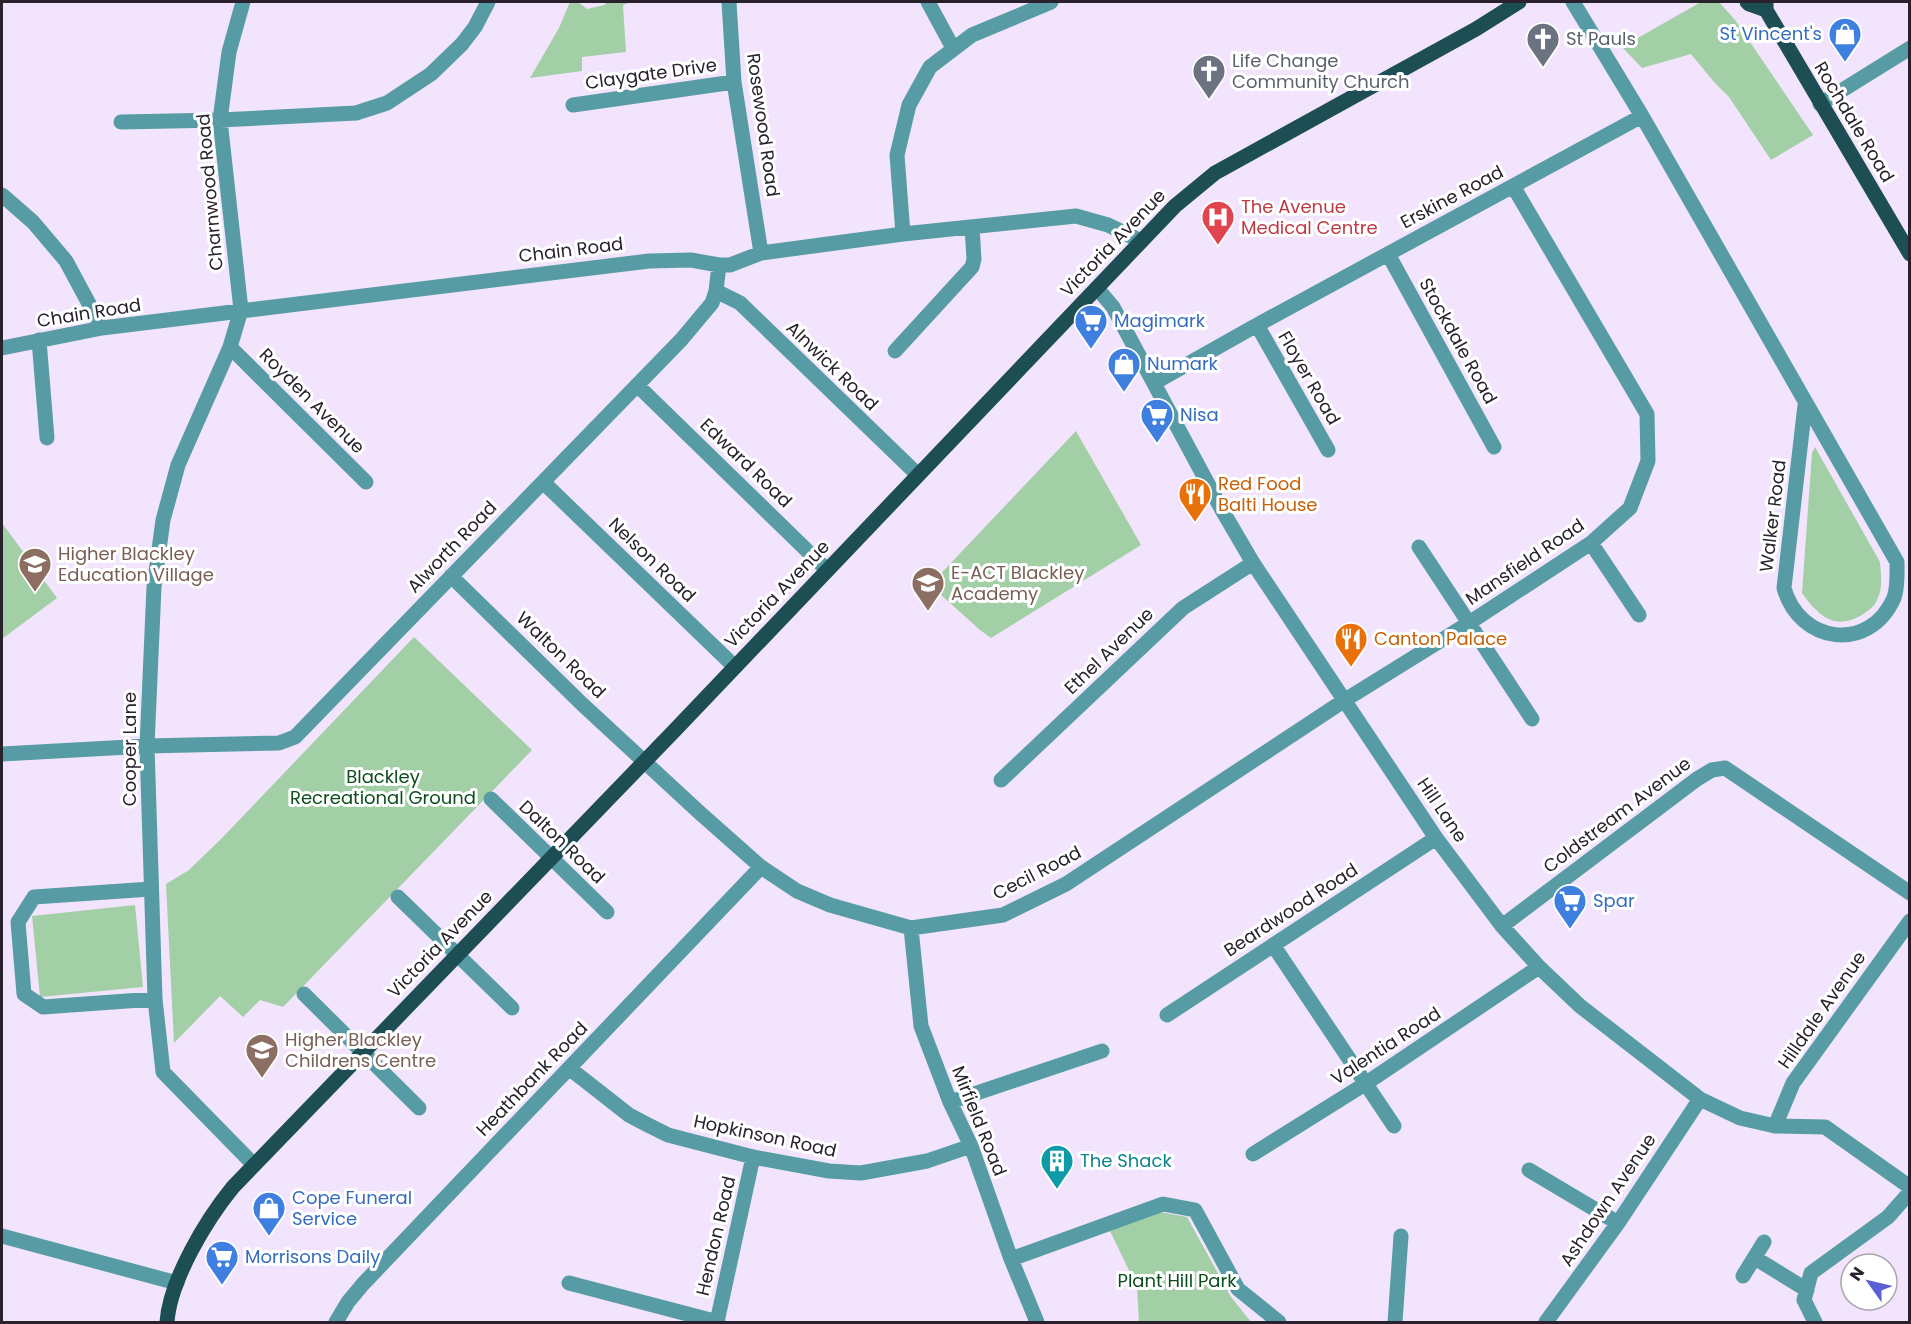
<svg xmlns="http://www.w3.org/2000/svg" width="1911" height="1324" font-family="Poppins,sans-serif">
<rect width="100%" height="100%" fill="#f3e4fd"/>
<path fill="#a2cfa5" d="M570,2H578L587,9L604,5L607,2H631L623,5L626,52L582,57V71L530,78L559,28Z
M1701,2H1719L1735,20L1813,135L1771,160L1729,97L1714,82L1691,54L1642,68L1622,47Z
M1076,431L1141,545L991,638L980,630L930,585Z
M1815,447L1880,562C1881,574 1883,589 1877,600C1874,607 1867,612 1860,616C1834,631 1817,614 1802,593L1812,453Z
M2,523L57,598L2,639Z
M414,637L532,750L283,1007L260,1000L243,1017L220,996L174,1043L166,884L189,870L222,838Z
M135,905L143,987L40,997L32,916Z
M1160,1212L1187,1217L1231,1297L1251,1322H1139L1137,1287L1110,1231Z"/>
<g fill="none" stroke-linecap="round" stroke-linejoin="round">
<path stroke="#579ca5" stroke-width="15" d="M243,2L229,52L220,120L241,310L230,347L178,465L163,520L154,587L147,746L155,999L163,1072L254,1165
M729,2L734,82L761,253
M928,2L953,48
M1573,2L1642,116L1897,562C1897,574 1898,587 1894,598C1869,654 1799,643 1784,588L1805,405
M1820,104L1910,48
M573,105L734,82
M121,122L220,120L356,113L387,103L431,74L462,44L475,27L488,2
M2,195L33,222L66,261L102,328
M903,234L897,155L909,105L930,67L972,35L1051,2
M1388,254L1494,447
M1097,288L1113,307L1222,510L1253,563L1436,838L1502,926L1539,967L1580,1006L1700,1099L1740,1118L1775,1126L1825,1127L1910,1187
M716,291L740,303L918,475
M1257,325L1328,450
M39,340L47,438
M230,347L366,482
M2,348L102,328L649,261L691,260L719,265H730L761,253L903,234L1076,216L1108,225L1141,241
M895,351L972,267L974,259L972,227
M1154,383L1257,325L1642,116
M637,385L827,570
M543,482L735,667
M1591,543L1639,615
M1419,547L1532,719
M451,576L582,704L700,813L761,867L797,891L830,905L911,928L1003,915L1066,884L1345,700L1469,623L1591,543L1630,508L1648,461L1647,414L1513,186
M2,754L147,746L279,743L295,737L681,340L712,303L716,291L719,265
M1001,780L1183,608L1253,563
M491,799L607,912
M151,889L34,897L18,922L24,994L43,1007L155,999
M398,897L512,1008
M1502,926L1697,779L1712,770L1725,768L1910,893
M911,928L921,1026L950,1102L971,1146L1011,1259L1037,1322
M1273,945L1394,1126
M304,994L419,1108
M1167,1015L1436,838
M569,1068L629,1115L648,1125L668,1135L753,1157L829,1171L861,1173L927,1161L971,1146
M950,1102L1102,1051
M1775,1126L1793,1083L1910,921
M1253,1154L1365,1084L1539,967
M1529,1170L1618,1223
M2,1236L177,1283
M1755,1258L1807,1290
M1011,1259L1163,1204L1195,1210L1238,1289L1279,1322
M1743,1276L1764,1242
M569,1283L718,1322
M336,1322L348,1302L363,1284L761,867
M717,1322L753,1157
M1395,1322L1401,1236
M1546,1322L1618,1223L1700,1099
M1815,1322L1804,1300L1811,1273L1888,1217L1910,1192"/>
<path stroke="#1c4e54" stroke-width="15" d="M1747,2L1749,4L1766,10
M1766,2V10L1910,254
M167,1322C170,1280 206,1220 233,1187L675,730L1175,206L1215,173L1476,29L1519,2"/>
</g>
<defs>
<g id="shop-pin" transform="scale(1.725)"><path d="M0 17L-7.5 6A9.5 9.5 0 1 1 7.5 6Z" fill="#3f7fe0" stroke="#fff"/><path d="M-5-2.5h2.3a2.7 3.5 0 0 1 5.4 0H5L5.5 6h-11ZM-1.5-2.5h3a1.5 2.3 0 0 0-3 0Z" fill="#fff"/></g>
<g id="church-pin" transform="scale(1.725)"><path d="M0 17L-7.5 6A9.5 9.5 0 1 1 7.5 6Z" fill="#6b7280" stroke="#fff"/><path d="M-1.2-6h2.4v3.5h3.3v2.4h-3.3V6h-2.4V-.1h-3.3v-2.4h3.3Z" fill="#fff"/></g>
<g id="hospital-pin" transform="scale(1.725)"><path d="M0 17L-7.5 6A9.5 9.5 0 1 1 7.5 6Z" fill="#e0444e" stroke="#fff"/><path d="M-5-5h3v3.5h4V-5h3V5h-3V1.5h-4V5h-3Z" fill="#fff"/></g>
<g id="supermarket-pin" transform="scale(1.725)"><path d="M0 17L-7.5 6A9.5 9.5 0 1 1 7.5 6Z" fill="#3f7fe0" stroke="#fff"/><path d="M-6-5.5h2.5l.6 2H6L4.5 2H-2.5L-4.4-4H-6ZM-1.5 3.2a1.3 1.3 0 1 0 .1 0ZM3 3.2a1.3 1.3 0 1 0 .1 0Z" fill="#fff"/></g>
<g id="restaurant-pin" transform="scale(1.725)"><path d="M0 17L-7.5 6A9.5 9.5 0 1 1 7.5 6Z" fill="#e8710a" stroke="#fff"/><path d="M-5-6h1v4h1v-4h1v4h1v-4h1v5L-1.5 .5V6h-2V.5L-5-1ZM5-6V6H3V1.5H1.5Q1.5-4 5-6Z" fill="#fff"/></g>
<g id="school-pin" transform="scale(1.725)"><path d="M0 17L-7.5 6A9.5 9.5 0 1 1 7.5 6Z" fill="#8d6e63" stroke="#fff"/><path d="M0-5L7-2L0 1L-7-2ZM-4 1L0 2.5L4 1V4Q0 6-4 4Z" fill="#fff"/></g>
<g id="building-pin" transform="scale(1.725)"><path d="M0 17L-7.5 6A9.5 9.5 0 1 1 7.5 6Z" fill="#0f9aa8" stroke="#fff"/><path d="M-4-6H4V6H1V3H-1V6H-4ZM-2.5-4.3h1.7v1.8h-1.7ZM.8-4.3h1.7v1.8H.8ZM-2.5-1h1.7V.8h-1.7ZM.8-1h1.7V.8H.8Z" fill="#fff"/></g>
</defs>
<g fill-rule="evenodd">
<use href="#shop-pin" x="1845" y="34"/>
<use href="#church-pin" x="1543" y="39"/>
<use href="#church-pin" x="1209" y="71"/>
<use href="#hospital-pin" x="1218" y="217"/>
<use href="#supermarket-pin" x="1091" y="321"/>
<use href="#shop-pin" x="1124" y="364"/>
<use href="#supermarket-pin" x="1157" y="415"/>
<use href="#restaurant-pin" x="1195" y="494"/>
<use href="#school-pin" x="35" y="564"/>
<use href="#school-pin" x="928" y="583"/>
<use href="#restaurant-pin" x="1351" y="639"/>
<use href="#supermarket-pin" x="1570" y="901"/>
<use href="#school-pin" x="262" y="1050"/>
<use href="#building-pin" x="1057" y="1161"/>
<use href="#shop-pin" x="269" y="1208"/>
<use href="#supermarket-pin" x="222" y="1257"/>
</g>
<g text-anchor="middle" stroke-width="6" stroke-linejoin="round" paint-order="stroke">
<g font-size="18" fill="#366cbe" stroke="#fff" text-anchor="start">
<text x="1822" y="40" text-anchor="end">St Vincent's</text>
<text x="1114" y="327">Magimark</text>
<text x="1147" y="370">Numark</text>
<text x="1180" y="421">Nisa</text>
<text x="1593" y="907">Spar</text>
<text x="292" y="1204">Cope Funeral<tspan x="292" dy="21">Service</tspan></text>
<text x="245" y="1263">Morrisons Daily</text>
</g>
<g font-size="18" fill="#5b616d" stroke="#fff" text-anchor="start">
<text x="1566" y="45">St Pauls</text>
<text x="1232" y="67">Life Change<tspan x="1232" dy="21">Community Church</tspan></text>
</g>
<g font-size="18" fill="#29222d" stroke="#fff">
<text transform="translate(651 74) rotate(-8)" y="6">Claygate Drive</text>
<text transform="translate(1854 122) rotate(59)" y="6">Rochdale Road</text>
<text transform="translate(763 125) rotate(82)" y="6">Rosewood Road</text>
<text transform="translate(210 192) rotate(-95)" y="6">Charnwood Road</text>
<text transform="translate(1452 197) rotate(-28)" y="6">Erskine Road</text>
<text transform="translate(1113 243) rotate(-46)" y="6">Victoria Avenue</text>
<text transform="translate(571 250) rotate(-7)" y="6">Chain Road</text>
<text transform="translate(89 313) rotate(-9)" y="6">Chain Road</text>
<text transform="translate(1458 341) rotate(61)" y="6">Stockdale Road</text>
<text transform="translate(832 366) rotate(44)" y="6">Alnwick Road</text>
<text transform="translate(1309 378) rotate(60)" y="6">Floyer Road</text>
<text transform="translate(312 401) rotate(45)" y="6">Royden Avenue</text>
<text transform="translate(746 463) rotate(44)" y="6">Edward Road</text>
<text transform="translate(1773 516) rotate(-83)" y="6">Walker Road</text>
<text transform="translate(452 547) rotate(-46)" y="6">Alworth Road</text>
<text transform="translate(652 560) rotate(44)" y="6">Nelson Road</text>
<text transform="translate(1525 562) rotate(-34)" y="6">Mansfield Road</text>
<text transform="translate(777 594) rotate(-46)" y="6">Victoria Avenue</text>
<text transform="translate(1109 651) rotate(-44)" y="6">Ethel Avenue</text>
<text transform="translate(561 655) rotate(44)" y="6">Walton Road</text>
<text transform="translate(130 749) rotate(-90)" y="6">Cooper Lane</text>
<text transform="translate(1442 810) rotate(56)" y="6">Hill Lane</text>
<text transform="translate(1617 815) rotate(-37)" y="6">Coldstream Avenue</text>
<text transform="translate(562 842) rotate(44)" y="6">Dalton Road</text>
<text transform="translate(1037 873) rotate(-27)" y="6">Cecil Road</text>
<text transform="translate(1291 910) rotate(-33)" y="6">Beardwood Road</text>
<text transform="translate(440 944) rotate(-46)" y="6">Victoria Avenue</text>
<text transform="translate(1822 1010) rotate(-55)" y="6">Hilldale Avenue</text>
<text transform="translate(1386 1046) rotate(-33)" y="6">Valentia Road</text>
<text transform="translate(532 1079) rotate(-46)" y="6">Heathbank Road</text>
<text transform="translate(979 1121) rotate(68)" y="6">Mirfield Road</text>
<text transform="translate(765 1136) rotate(12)" y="6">Hopkinson Road</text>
<text transform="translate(1608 1200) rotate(-56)" y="6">Ashdown Avenue</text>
<text transform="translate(716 1236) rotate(-77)" y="6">Hendon Road</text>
</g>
<g font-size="18" fill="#be3a42" stroke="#fff" text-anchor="start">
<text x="1241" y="213">The Avenue<tspan x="1241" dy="21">Medical Centre</tspan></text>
</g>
<g font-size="18" fill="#c56008" stroke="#fff" text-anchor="start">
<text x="1218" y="490">Red Food<tspan x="1218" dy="21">Balti House</tspan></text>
<text x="1374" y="645">Canton Palace</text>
</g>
<g font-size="18" fill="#785e54" stroke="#fff" text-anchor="start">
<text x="58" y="560">Higher Blackley<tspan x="58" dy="21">Education Village</tspan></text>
<text x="951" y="579">E-ACT Blackley<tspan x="951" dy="21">Academy</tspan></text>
<text x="285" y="1046">Higher Blackley<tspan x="285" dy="21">Childrens Centre</tspan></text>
</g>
<g font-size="18" fill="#0b4d1b" stroke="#fff">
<text x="383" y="783">Blackley<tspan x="383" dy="21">Recreational Ground</tspan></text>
<text x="1177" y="1287">Plant Hill Park</text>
</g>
<g font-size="18" fill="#0d838f" stroke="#fff" text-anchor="start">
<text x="1080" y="1167">The Shack</text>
</g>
</g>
<rect width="1911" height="1324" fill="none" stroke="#29222d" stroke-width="6"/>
<g transform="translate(1869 1282) rotate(304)"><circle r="28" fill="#ffffff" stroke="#a9a7ab" stroke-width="1.5"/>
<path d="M0-4.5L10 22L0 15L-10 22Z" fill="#5a5fd6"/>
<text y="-9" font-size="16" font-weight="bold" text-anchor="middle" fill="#29222d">N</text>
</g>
</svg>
